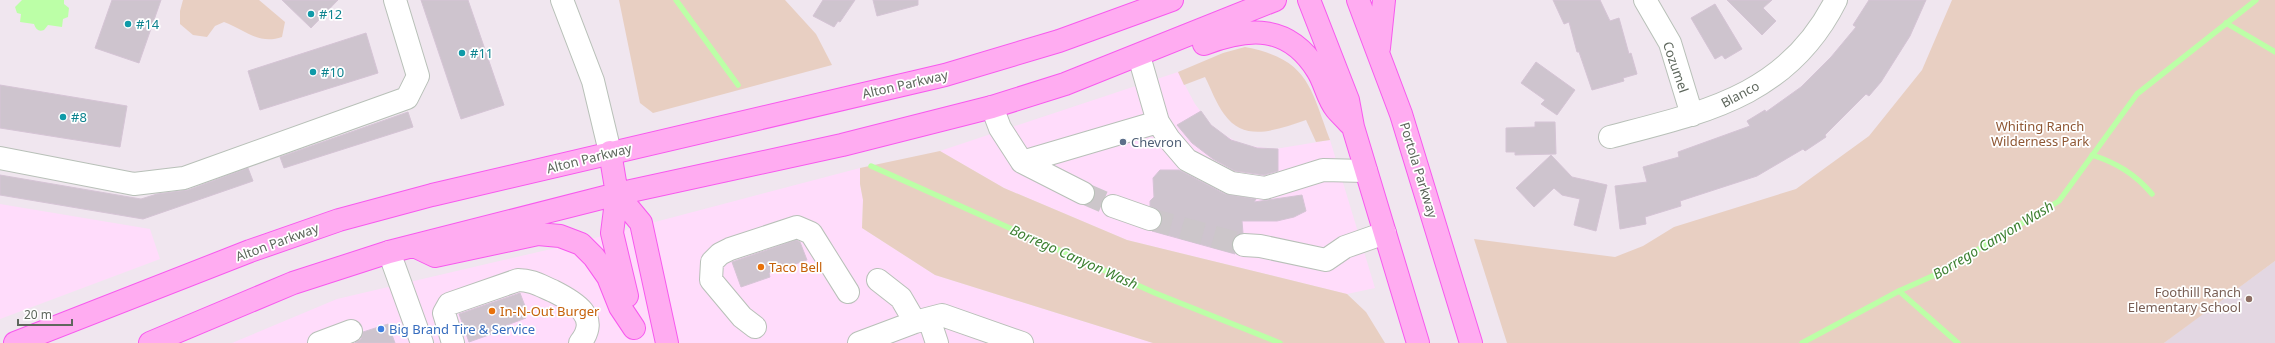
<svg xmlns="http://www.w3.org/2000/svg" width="2275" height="343" font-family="'Noto Sans',sans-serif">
<rect width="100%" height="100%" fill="#f0e6ef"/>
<path fill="#ffdcfb" d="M1178,72L1195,104L1211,125L1219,132L1243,145L1275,149L1330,140L1375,288L1347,294L1127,240L1004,188L940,151Z
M860,168V184L863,200L862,228L935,275L1153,343H232L337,299L564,246Z
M0,204L150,229L160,259L0,319Z"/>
<path fill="#e3d7e2" d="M2275,261V343H2164L2185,327Z"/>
<path fill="#e8cfc2" d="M183,0H259L285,22L282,37C259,45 245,30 224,22L215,26L207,37L193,35L180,24V11Z
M619,0H785L816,34L832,65L653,113L640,103Z
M1952,0H2275V261L2164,343H1507L1474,239L1615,257L1643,246L1674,227L1796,189L1869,136L1922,70Z
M1245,47C1308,59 1310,86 1330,140L1316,142L1306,120C1278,129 1245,144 1224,114C1216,103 1211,89 1205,77L1184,85L1178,72L1223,53Z
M940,151L1004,188L1127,240L1347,294L1366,312L1385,343H1153L935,275L862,228L863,200L860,184V168Z"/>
<path fill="#bcffa7" d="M22,0H64V4L69,8L68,17L63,19L62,27L48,25L44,30C39,32 36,30 34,24L20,22L21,14L17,13L15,7Z"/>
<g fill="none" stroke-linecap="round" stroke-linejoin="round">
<path stroke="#bcffa7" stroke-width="5.5" d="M676,0L738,85
M2226,23L2275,52
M2092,155C2117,163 2135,174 2152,194
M871,166L1155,293L1280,343
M1899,291L1958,343
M1802,343L1899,291L1937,274L2059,201L2137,94L2256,0"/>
</g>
<path fill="#cec4ce" stroke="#d5c4d5" d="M112,0H161L139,63L95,48Z
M282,0H338L311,28Z
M421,0H468L504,105L461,119Z
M823,0H855L840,22L838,21L834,27L813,16Z
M873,0H918V5L877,16Z
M1553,0H1600L1610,21L1619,18L1629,54L1631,53L1637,74L1623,78L1624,81L1592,90L1579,52H1577L1569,22L1564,24Z
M1727,0H1772L1763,8L1776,21L1762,35Z
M1869,0H1926L1910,36L1881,82L1869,96L1866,94L1825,135L1826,137L1805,151L1803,149L1757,176L1680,201L1681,206L1645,217L1646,224L1620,229L1615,186L1647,182L1643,167L1679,157L1678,152L1750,126L1747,121L1765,110L1766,112L1801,87L1831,57L1856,27L1853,25Z
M1715,4L1742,49L1725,59L1722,55L1715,59L1691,18Z
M366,33L378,73L260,110L248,71Z
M1536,62L1575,90L1557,115L1541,104L1545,100L1521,83Z
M0,85L127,106L120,147L0,128Z
M1201,111L1211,125L1231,140L1257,148L1278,149V171L1264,175L1235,171L1213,159L1192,143L1177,125Z
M408,112L413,127L284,168L280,157Z
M1535,122H1555L1556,154L1515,155V152H1506V128L1535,127Z
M1551,155L1572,177L1607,185L1596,231L1574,225L1580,199L1562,195L1554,188L1534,207L1516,188Z
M248,168L253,181L143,219L0,195V175L141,199L157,194L188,190Z
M1160,170H1179L1225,194L1256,199L1254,202L1302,195L1306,211L1294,217L1277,221H1242L1243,233L1234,238L1232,244L1235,254L1152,231L1158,228L1162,223L1160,211L1150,206V201L1154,197L1153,178Z
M796,240L800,242L807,260L769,273L770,277L741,287L732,262Z
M520,293L528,314L525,316L526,318L499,328L500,331L469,342L459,314Z
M388,324L395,343H355L361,339L363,332Z"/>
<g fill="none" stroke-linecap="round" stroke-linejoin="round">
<path stroke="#ccc6ca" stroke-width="22" stroke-dasharray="22 11" stroke-linecap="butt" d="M1083,193L1113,206
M1150,219L1244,245"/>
<g stroke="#b8c0b8" stroke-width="24">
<path id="minor" d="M562,0L593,81L610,152
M1645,0L1670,43L1692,115
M1139,56L1158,122L1169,139L1187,160L1231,183L1265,188L1323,170L1366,171
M992,107L1000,128L1022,162L1083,193
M1610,137C1705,112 1788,96 1836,0
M0,158L134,184L184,178L407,98L418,76L395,0
M1022,162L1158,122
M1113,206L1150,219
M1244,245L1260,246L1326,260L1345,247L1385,233
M389,252L422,343
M929,319L937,343
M915,322L942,315L1022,343
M755,327L742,317L711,280L712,262L720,254L730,249L797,227L811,233L848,292
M319,343L351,331
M453,343L444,313L449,304L518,280C532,280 541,286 553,291C575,302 601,317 580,343
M859,343L915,322L901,298L878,280"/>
</g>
<g stroke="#f759ee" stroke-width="24">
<path id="major" d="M1309,0L1348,100L1353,127L1418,343
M1358,0L1401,114L1471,343
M1204,44C1249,27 1288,24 1317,70C1325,82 1327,98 1336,109C1340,114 1345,118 1349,123
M1379,48L1384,0
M610,152L617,194L612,233L627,296
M617,194L641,223L667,343
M414,246L435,256L538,234L560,236L581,244L594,257L608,277L620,307L634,328
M15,343L250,251L339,220L432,195L945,75L1059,41L1172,0
M150,343L293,283L389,252L617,194L842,145L992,107L1065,84L1275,0"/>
</g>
<use href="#minor" stroke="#fff" stroke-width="22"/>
<use href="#major" stroke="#ffacf1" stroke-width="22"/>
</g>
<g fill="#0f9aa8" stroke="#fff" stroke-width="1.5">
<circle cx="311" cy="14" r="4"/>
<circle cx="128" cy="24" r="4"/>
<circle cx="462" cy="53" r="4"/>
<circle cx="313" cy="72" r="4"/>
<circle cx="63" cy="117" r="4"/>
</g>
<circle fill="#5c6f8a" stroke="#fff" stroke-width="1.5" cx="1123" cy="142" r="4"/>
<g fill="#e8710a" stroke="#fff" stroke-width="1.5">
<circle cx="761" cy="267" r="4"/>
<circle cx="492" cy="311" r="4"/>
</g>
<circle fill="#8d6e63" stroke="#fff" stroke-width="1.5" cx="2249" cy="299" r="4"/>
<circle fill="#3f7fe0" stroke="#fff" stroke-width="1.5" cx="381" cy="329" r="4"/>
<g text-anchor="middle" stroke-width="3.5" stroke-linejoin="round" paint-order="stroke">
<g font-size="13" fill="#0d838f" stroke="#fff" text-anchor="start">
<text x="319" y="19">#12</text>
<text x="136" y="29">#14</text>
<text x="470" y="58">#11</text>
<text x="321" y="77">#10</text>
<text x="71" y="122">#8</text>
</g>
<g font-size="13" fill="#5e675d" stroke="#fff">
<text transform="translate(1676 67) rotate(71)" y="5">Cozumel</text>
<text transform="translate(905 84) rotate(-13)" y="5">Alton Parkway</text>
<text transform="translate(1740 94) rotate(-28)" y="5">Blanco</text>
<text transform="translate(589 158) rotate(-14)" y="5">Alton Parkway</text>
<text transform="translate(1419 170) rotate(73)" y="5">Portola Parkway</text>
<text transform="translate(277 242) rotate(-20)" y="5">Alton Parkway</text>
</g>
<g font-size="13" fill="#8f5734" stroke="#fff">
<text x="2040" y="131">Whiting Ranch<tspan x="2040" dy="15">Wilderness Park</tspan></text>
</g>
<g font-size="13" fill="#4e5e75" stroke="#fff" text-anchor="start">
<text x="1131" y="147">Chevron</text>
</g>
<g font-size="13" fill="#c56008" stroke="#fff" text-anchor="start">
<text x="769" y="272">Taco Bell</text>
<text x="500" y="316">In-N-Out Burger</text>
</g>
<g font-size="13" fill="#785e54" stroke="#fff" text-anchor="end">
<text x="2241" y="297">Foothill Ranch<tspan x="2241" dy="15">Elementary School</tspan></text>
</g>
<g font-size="13" fill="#366cbe" stroke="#fff" text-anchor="start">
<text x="389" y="334">Big Brand Tire &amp; Service</text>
</g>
<g font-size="14" font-style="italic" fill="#3c7f30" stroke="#fff">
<text transform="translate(1993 240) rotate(-31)" y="5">Borrego Canyon Wash</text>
<text transform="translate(1074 257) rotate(24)" y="5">Borrego Canyon Wash</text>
</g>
</g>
<path d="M18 319v6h54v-6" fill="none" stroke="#5e675d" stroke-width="2"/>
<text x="24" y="319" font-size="12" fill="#5e675d" stroke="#ffffff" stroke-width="3" paint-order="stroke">20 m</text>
</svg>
